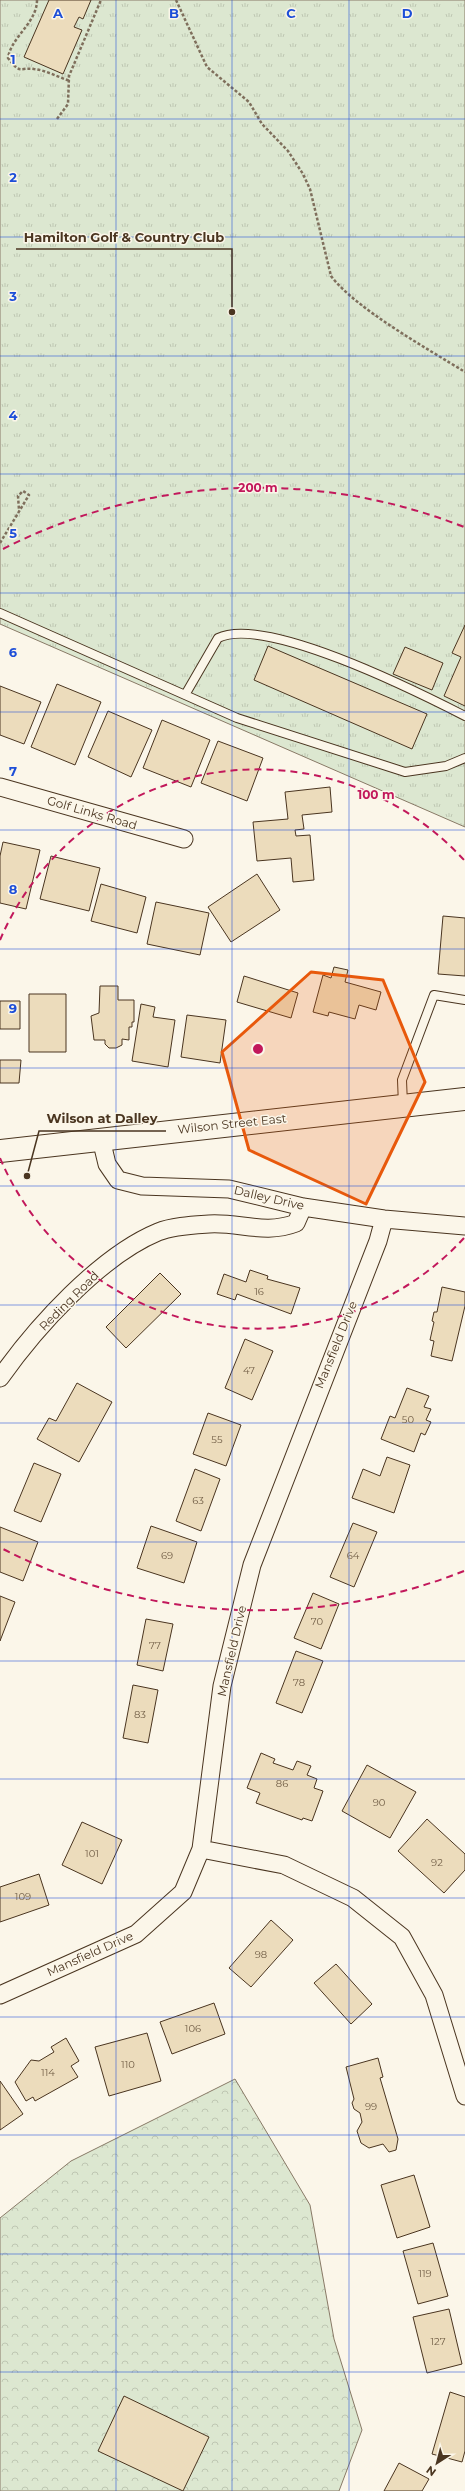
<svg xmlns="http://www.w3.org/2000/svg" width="465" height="2491" font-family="Montserrat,sans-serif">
<defs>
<pattern id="grass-tufts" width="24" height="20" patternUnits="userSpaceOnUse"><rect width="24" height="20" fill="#dce7d0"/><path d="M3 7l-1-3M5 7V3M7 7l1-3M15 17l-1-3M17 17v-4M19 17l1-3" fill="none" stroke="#bec7b2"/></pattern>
<pattern id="forest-crowns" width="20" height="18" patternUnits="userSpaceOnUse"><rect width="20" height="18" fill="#dce7d0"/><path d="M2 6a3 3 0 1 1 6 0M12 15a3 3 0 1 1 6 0" fill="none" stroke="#bec7b2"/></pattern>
</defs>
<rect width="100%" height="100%" fill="#fbf6e9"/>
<path fill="url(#grass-tufts)" stroke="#887966" d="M0,0H465V827L0,624Z"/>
<path fill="url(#forest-crowns)" stroke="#887966" d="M235,2079L310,2205L334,2339L362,2430L339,2491H0V2218L71,2161Z"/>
<path fill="#ecdcbc" stroke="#4a3520" d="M49,0H91L83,19L79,17L74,27L82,30L63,74L24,57Z
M465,625V706L444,696L461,657L452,653Z
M268,646L427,714L412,749L254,680Z
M405,647L443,663L432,690L393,674Z
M57,684L101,702L75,765L31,747Z
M0,686L41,702L24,744L0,735Z
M108,711L152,730L131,777L88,757Z
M162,720L210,740L191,787L143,768Z
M218,741L263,758L247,801L201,783Z
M330,787L332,812L302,815L304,829L295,830L296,836L310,835L314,880L293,882L291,858L257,861L253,822L288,819L285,792Z
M3,842L40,850L26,909L0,903V856Z
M51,856L100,868L89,911L40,899Z
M257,874L280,910L231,942L208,907Z
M101,884L146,897L137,933L91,921Z
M156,902L209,913L200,955L147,944Z
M443,916L465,918V976L438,974Z
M334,967L348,970L345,982L381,992L376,1010L359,1005L355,1019L329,1012L328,1016L313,1012L323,975L331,978Z
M244,976L298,993L291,1018L237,1002Z
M100,986H118V1000H134V1022H132V1027H129V1040L122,1039V1045L116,1048H109L105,1044V1040H94L91,1016L99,1013Z
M29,994H66V1052H29Z
M0,1001H20V1029H0Z
M141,1004L155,1007L153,1017L175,1020L168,1067L132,1061Z
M187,1015L226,1020L220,1063L181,1057Z
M0,1060H21L19,1083H0Z
M250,1270L268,1276L267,1279L300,1288L291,1314L237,1294L235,1300L217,1294L224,1274L246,1282Z
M160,1273L181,1294L126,1348L106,1327Z
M442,1287L465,1292V1306L452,1361L431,1356L434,1341L430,1340L434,1322L432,1321L434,1312H437Z
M245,1339L273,1351L252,1400L225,1388Z
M77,1383L112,1402L79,1462L37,1439L49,1418L56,1421Z
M407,1388L429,1396L424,1407L431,1409L426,1420L431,1422L425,1435L421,1433L414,1452L381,1439L390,1416L395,1418Z
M208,1413L241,1425L226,1466L193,1454Z
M387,1457L410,1465L394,1513L352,1498L363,1469L380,1476Z
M34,1463L61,1474L41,1522L14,1511Z
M195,1469L220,1479L201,1531L176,1521Z
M353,1523L377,1532L354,1587L330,1577Z
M151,1526L197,1542L184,1583L137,1568Z
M0,1527L38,1542L23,1581L0,1572Z
M313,1593L339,1604L321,1649L294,1638Z
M0,1596L15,1602L0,1641Z
M146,1619L173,1624L163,1671L137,1665Z
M296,1651L323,1661L302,1713L276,1703Z
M133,1685L158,1690L148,1743L123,1738Z
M261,1753L275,1759L273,1763L293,1770L297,1761L311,1766L307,1775L317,1779L314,1788L323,1791L312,1821L303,1818L302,1820L256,1803L260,1793L247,1788Z
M367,1765L416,1792L390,1838L342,1811Z
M427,1819L465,1854V1870L444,1893L398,1851Z
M82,1822L122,1840L102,1884L62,1865Z
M39,1874L49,1905L0,1922V1887Z
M271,1920L293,1940L251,1987L229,1968Z
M336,1964L372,2004L351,2024L314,1983Z
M214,2003L225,2034L172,2054L160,2022Z
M147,2033L161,2081L109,2096L95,2047Z
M66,2038L79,2061L71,2066L78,2077L35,2101L33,2097L26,2101L15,2082L31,2060L39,2061L54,2052L51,2047Z
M378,2058L383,2077L380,2078L398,2139L396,2150L389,2152L383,2144L369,2148L361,2143L357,2131L362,2122L360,2113L354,2109L352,2103L354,2099L346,2067Z
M0,2081L23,2114L0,2130Z
M414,2175L430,2227L397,2238L381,2185Z
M433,2243L448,2296L418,2304L403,2251Z
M449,2309L462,2364L427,2373L413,2317Z
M450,2392L465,2397V2451L462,2462L432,2454Z
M124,2396L209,2437L183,2491L98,2451Z
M399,2463L429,2479L422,2491H384Z"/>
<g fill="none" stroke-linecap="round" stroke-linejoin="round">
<g stroke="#4a3520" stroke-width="10">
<path id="lane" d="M0,613L237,718L405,772L446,766L465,758
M185,695L218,638C265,615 418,692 465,716
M403,1105L402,1080L434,995L465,1000"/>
</g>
<g stroke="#4a3520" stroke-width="19">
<path id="street" d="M0,787L184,839
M101,1139L107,1164L118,1180L142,1186L229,1189L303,1207L384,1219L465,1226
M0,1378C36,1327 100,1256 158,1232C172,1226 194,1225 209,1224C240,1222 265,1235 296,1223L303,1207
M201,1849L284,1865L353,1898L402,1937L434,1995L465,2096
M0,1995L136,1934L183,1892L201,1849L222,1686L252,1565L378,1241L384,1219"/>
</g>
<g stroke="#4a3520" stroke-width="24">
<path id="secondary" d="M0,1151L465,1099"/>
</g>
<path stroke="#7f6f5c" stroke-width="2.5" stroke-dasharray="3 2" stroke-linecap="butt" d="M37,0C37,23 11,37 8,58C21,75 19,67 34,69C45,70 58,77 70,81
M176,0L207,67L249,102L262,124L288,151L303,174L310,189L331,276C356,309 428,349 465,372
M57,119L68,104L69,76L101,0
M0,543L29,495L23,491L18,496L19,510"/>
<use href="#lane" stroke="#fbf6e9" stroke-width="8"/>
<use href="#street" stroke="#fbf6e9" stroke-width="17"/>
<use href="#secondary" stroke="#fbf6e9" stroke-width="22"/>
</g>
<path fill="#e8590c" fill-opacity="0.2" stroke="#e8590c" stroke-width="3" stroke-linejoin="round" d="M311,972L383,980L425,1082L366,1204L249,1150L222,1052Z"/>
<path fill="none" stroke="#1d4ed8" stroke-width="1" stroke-opacity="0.55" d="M116,0V2491M232,0V2491M349,0V2491M0,119H465M0,237H465M0,356H465M0,474H465M0,593H465M0,712H465M0,830H465M0,949H465M0,1068H465M0,1186H465M0,1305H465M0,1423H465M0,1542H465M0,1661H465M0,1779H465M0,1898H465M0,2017H465M0,2135H465M0,2254H465M0,2372H465"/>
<g fill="none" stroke="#c2185b" stroke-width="2" stroke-dasharray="7 5">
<path d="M464 1238A280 280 0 0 1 0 1158M0 940A280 280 0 0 1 464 860"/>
<path d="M464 1571A561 561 0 0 1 3 1549M3 549A561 561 0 0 1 464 527"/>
</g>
<g text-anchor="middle" stroke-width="3" stroke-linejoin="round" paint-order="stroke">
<g font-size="10" fill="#725f47">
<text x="259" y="1295">16</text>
<text x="249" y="1374">47</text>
<text x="408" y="1423">50</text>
<text x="217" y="1443">55</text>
<text x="198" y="1504">63</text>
<text x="167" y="1559">69</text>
<text x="353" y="1559">64</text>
<text x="317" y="1625">70</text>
<text x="155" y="1649">77</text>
<text x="299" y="1686">78</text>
<text x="140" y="1718">83</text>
<text x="282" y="1787">86</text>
<text x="379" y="1806">90</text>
<text x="92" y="1857">101</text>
<text x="437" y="1866">92</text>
<text x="23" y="1900">109</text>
<text x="261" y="1958">98</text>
<text x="193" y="2032">106</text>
<text x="128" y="2068">110</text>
<text x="48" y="2076">114</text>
<text x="371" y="2110">99</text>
<text x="425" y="2277">119</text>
<text x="438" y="2345">127</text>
</g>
<g font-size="12" fill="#4a3520" stroke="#fbf6e9">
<text transform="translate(92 813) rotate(16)" y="4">Golf Links Road</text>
<text transform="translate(232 1124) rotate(-6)" y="4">Wilson Street East</text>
<text transform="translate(269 1198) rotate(13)" y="4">Dalley Drive</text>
<text transform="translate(69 1301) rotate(-45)" y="4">Reding Road</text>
<text transform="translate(336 1345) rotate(-68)" y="4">Mansfield Drive</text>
<text transform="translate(232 1651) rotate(-77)" y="4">Mansfield Drive</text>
<text transform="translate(90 1954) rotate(-24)" y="4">Mansfield Drive</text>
</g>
</g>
<g font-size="13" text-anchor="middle" font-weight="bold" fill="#1d4ed8" stroke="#fbf6e9" stroke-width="3" stroke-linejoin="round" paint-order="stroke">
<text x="58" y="18">A</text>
<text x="174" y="18">B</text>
<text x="291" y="18">C</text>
<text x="407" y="18">D</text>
<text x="13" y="64">1</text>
<text x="13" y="182">2</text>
<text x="13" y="301">3</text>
<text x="13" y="420">4</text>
<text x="13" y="538">5</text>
<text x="13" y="657">6</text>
<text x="13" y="776">7</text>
<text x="13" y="894">8</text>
<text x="13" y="1013">9</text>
</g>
<circle cx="258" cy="1049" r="6" fill="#c2185b" stroke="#fbf6e9" stroke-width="2"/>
<g font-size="12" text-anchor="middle" font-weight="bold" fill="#c2185b" stroke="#fbf6e9" stroke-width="3" stroke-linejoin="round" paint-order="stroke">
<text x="258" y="492">200 m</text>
<text x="376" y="799">100 m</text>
</g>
<path fill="none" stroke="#4a3520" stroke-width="1.5" d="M232 312L232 249H16M27 1176L39 1131H166"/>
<g fill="#4a3520" stroke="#fbf6e9" stroke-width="1.5">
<circle cx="232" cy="312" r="4"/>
<circle cx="27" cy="1176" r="4"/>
</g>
<g font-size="13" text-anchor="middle" font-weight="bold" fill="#4a3520" stroke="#fbf6e9" stroke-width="3" stroke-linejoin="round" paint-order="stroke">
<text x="124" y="242">Hamilton Golf &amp; Country Club</text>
<text x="102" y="1123">Wilson at Dalley</text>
</g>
<g transform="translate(437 2463) rotate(216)" stroke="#fbf6e9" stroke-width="3" paint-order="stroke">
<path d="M0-3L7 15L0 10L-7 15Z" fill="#4a3520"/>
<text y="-6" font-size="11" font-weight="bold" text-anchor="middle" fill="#4a3520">N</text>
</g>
</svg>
